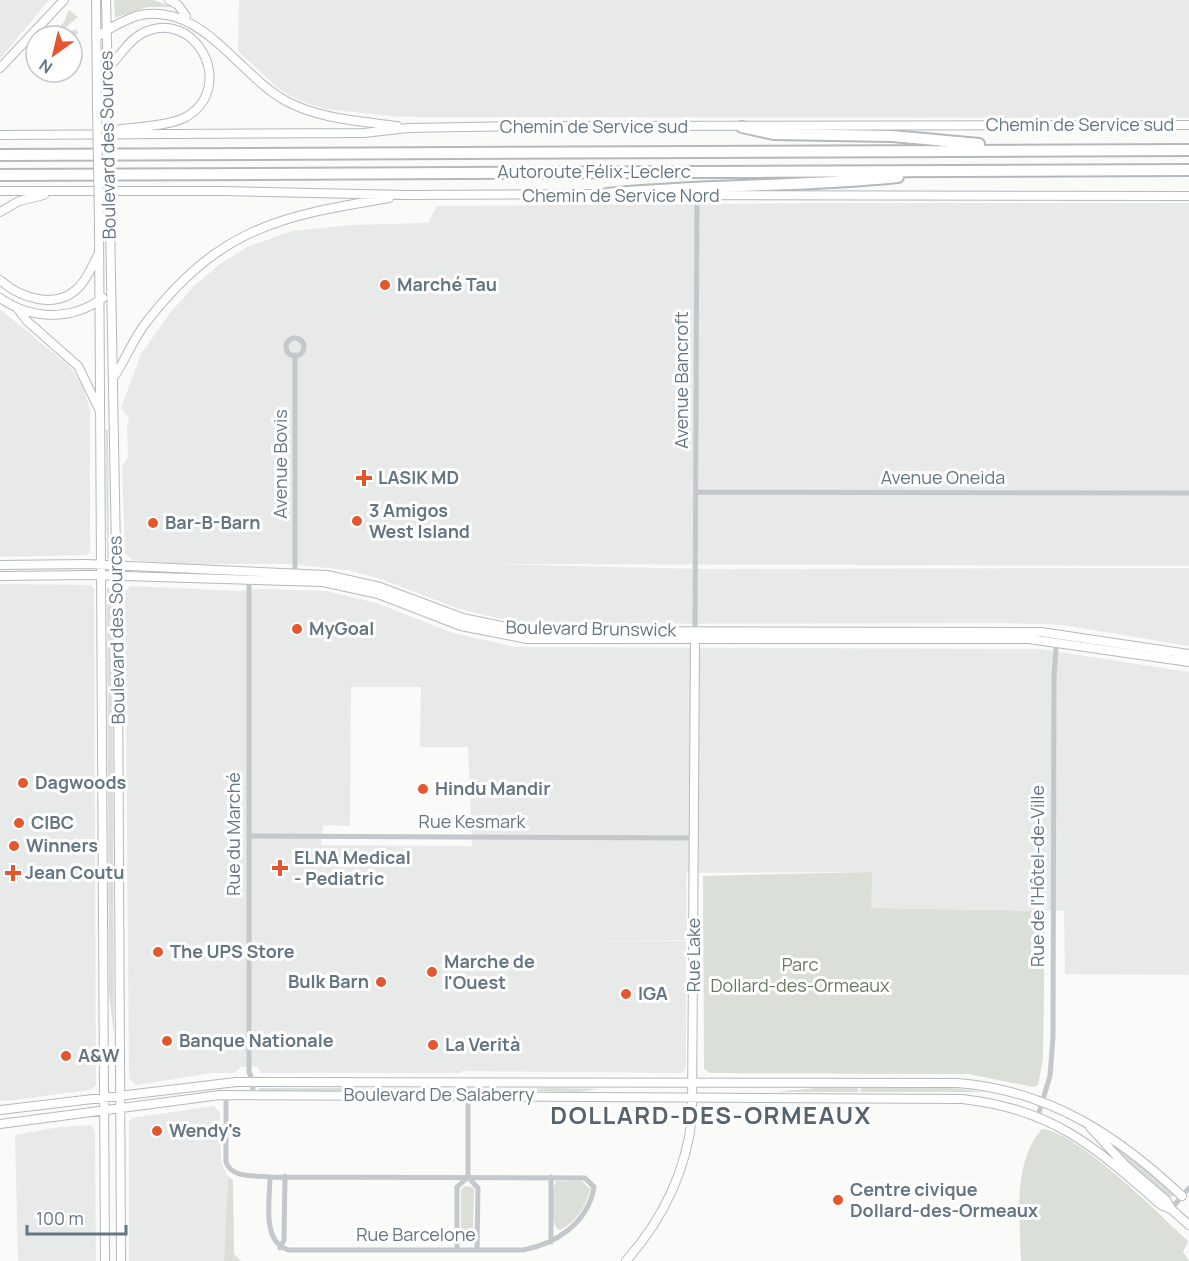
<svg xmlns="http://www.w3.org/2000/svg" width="1189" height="1261" font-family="Manrope,sans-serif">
<rect width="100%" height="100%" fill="#fafaf8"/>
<path fill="#e8e9e9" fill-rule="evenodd" d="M0,0H49L0,59Z
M239,0H1189V118L400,117L325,109L298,100L280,90L238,51Z
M842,203H1189V566L489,564L703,569L1189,568V646L1062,625L1006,623L523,624L459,609L381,579L347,570L288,564H181L132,560L125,553L122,467L128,457L127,425L129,418L121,408L141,354L170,313L194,286L220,264L247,247L292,231L350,225L428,223L437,206Z
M0,309L69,366L83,387L90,410V551L87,555L0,557Z
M0,584L91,585L94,589L96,1085L90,1090L14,1100L0,1101Z
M130,586L239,591L262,589L326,591L376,603L453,633L515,647L1040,649L1189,672V975L1065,974L1064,911L871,908V872L686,873L687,940L578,942L686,941V1067L682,1073L462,1071L461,1073H261L257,1066L241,1067L234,1073H212L136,1085L129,1078L125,593ZM351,687H421L420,747H468L472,846L321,845L323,825L350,826Z
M214,1106L220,1113L221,1161L228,1177L224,1261H129V1121L132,1118Z
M92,1125L95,1133L96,1261H18L15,1135L59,1127Z"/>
<path fill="#dadfd7" d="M114,0H153L173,7H148L115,18Z
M69,10L78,17L66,27V33L76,29L78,33L72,39V36H53L64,22Z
M106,430H108L109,559H107Z
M107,588H112L114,1035L109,991Z
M872,872L871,908L1045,911L1043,1059L1038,1085L1033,1087L968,1074L710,1073L704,1069L703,876Z
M259,1088H425L374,1092L259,1091Z
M550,1088L601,1089L577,1092L495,1090Z
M815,1088H858V1092H775Z
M861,1088H953L986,1092H860Z
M1042,1129C1079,1133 1159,1214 1188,1241L1183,1252L1189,1261H1021C1020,1220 1012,1162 1042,1129Z
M1116,1141L1176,1196L1166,1197L1126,1163L1111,1146Z
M228,1177L233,1180L234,1254L241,1261H224Z
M556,1181H582L590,1189C587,1205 575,1224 559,1230C549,1223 551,1192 556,1181Z
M465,1186L474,1188L473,1237L467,1244L461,1239V1190Z"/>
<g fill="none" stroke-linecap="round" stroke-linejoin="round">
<g stroke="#b3babf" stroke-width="10">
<path id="secondary" d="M96,0L97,105
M106,0L109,124
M169,0L178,5L186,16
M96,38C108,28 121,22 136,16C201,0 237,74 286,101C319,119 360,121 397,126
M0,68L64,0
M108,131C130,127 167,127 186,117C238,87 195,5 141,34C128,41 120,56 109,67
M0,135L364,133L408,128L527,126L1189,125
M0,191H223L405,195L610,194
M646,195L1189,196
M0,212L19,201L44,195
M99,222L105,1261
M110,222L118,661L121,1261
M0,280C20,298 56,310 78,288C87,280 92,266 98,255
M0,298C32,320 71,321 103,298
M18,309L27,321L78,366L99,409
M113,378C126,360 133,338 148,320C220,228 280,216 389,198
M0,565L86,564L327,575L380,587L463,618L525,631L1041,632L1189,654
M0,576L91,575L323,582L378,594L461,626L527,639H1029L1189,662
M0,1110L236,1082L957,1083C1049,1090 1117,1135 1182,1196
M0,1124L220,1095L962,1099C1054,1109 1095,1147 1161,1205L1171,1209L1189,1225
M1090,1127L1125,1165L1166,1200L1171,1209
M626,1261C663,1219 686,1173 692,1117L695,636"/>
</g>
<g stroke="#b4b9bd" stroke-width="14">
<path id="highway" d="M742,127L774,134L892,136L979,144
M0,155L1189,150
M0,175L1189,170
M607,194C704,184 801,187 898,177"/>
</g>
<path stroke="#c3c8cc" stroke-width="5" d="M286 347a9 9 0 1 1 18 0a9 9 0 1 1-18 0Z
M295,355V572
M697,492L1189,493
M249,579V1072L253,1082V1095
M695,631L697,196
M249,836L694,838
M468,1082V1177L478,1188L477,1250
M226,1095V1162C232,1179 255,1175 270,1177L585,1178L594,1187C588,1223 556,1244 523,1250H289C261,1243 270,1199 270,1177
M1038,1116L1050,1076L1053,1037L1054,676L1057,634
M1171,1209L1189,1188
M551,1242V1177
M280,1248L284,1240L285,1176
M457,1250V1187L468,1177"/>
<use href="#secondary" stroke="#fff" stroke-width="8"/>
<use href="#highway" stroke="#fff" stroke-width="10"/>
<g stroke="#b3babf" stroke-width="10" stroke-linecap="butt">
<path id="secondary-bridge" d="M97,105L99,222
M109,124L110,222"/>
</g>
<use href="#secondary-bridge" stroke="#fff" stroke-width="8"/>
</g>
<g fill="#e4572e" stroke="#fff" stroke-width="2">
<circle cx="385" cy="285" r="6"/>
<path d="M361 469h6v6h6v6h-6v6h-6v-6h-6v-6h6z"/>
<circle cx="357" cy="521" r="6"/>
<circle cx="153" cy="523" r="6"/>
<circle cx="297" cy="629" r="6"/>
<circle cx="23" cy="783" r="6"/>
<circle cx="423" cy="789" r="6"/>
<circle cx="19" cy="823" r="6"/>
<circle cx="14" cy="846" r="6"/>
<path d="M277 859h6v6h6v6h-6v6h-6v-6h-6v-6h6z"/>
<path d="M10 864h6v6h6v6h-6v6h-6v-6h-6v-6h6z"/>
<circle cx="158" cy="952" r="6"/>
<circle cx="432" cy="972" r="6"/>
<circle cx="381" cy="982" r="6"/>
<circle cx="626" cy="994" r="6"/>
<circle cx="167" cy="1041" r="6"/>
<circle cx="433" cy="1045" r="6"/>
<circle cx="66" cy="1056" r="6"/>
<circle cx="157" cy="1131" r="6"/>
<circle cx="838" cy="1200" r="6"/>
</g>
<g text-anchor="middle" stroke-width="6" stroke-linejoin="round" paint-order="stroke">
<g font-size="18" fill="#657683" stroke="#fff">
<text x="1080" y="131">Chemin de Service sud</text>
<text x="594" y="133">Chemin de Service sud</text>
<text transform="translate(108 145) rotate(-91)" y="6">Boulevard des Sources</text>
<text x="594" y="178">Autoroute Félix-Leclerc</text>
<text x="621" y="202">Chemin de Service Nord</text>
<text transform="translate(682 380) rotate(-90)" y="6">Avenue Bancroft</text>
<text transform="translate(281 464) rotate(-90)" y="6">Avenue Bovis</text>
<text x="943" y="484">Avenue Oneida</text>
<text transform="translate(591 629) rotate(1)" y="6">Boulevard Brunswick</text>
<text transform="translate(117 630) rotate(-91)" y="6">Boulevard des Sources</text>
<text x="472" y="828">Rue Kesmark</text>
<text transform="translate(234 834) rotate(-90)" y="6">Rue du Marché</text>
<text transform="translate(1038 876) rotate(-90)" y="6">Rue de l'Hôtel-de-Ville</text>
<text transform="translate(694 955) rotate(-90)" y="6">Rue Lake</text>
<text x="439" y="1101">Boulevard De Salaberry</text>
<text x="416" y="1241">Rue Barcelone</text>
</g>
<g font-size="18" font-weight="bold" fill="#657683" stroke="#fff" text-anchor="start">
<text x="397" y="291">Marché Tau</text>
<text x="378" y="484">LASIK MD</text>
<text x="369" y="517">3 Amigos<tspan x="369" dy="21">West Island</tspan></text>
<text x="165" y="529">Bar-B-Barn</text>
<text x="309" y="635">MyGoal</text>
<text x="35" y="789">Dagwoods</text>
<text x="435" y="795">Hindu Mandir</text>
<text x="31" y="829">CIBC</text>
<text x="26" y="852">Winners</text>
<text x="294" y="864">ELNA Medical<tspan x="294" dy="21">- Pediatric</tspan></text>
<text x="25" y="879">Jean Coutu</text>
<text x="170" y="958">The UPS Store</text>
<text x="444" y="968">Marche de<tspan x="444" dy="21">l'Ouest</tspan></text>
<text x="369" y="988" text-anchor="end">Bulk Barn</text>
<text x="638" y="1000">IGA</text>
<text x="179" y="1047">Banque Nationale</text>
<text x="445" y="1051">La Verità</text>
<text x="78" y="1062">A&amp;W</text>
<text x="169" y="1137">Wendy's</text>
<text x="850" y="1196">Centre civique<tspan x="850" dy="21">Dollard-des-Ormeaux</tspan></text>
</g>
<g font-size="18" fill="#687a64" stroke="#fff">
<text x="800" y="971">Parc<tspan x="800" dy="21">Dollard-des-Ormeaux</tspan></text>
</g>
<g font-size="24" font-weight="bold" letter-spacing="1.5" fill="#57646e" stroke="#fff">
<text x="711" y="1124">DOLLARD-DES-ORMEAUX</text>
</g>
</g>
<g transform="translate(54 54) rotate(214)"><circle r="28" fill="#ffffff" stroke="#c1c8cd" stroke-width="1.5"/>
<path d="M0-4.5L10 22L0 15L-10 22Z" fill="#e4572e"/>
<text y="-9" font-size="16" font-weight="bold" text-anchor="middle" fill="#657683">N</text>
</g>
<path d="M27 1225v9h99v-9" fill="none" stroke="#657683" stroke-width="3"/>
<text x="36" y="1225" font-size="18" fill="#657683" stroke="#ffffff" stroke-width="4.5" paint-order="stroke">100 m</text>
</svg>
